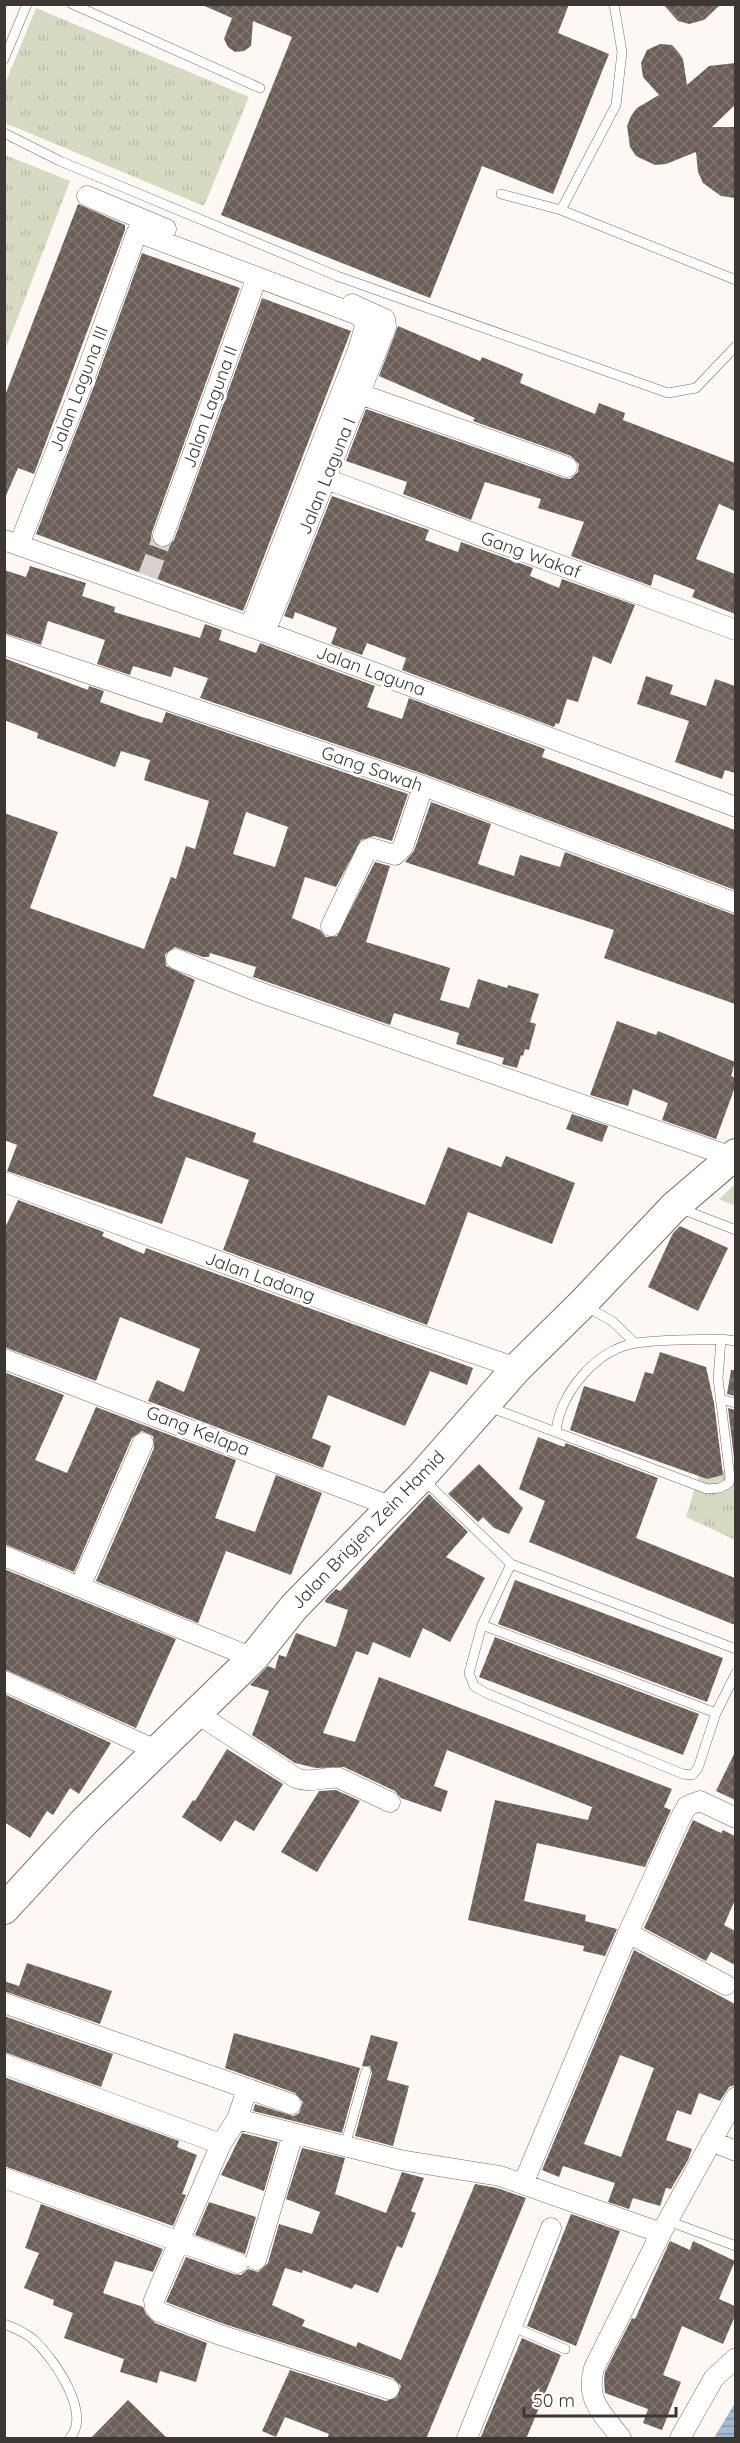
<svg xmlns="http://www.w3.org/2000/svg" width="740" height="2443" font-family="Quicksand,sans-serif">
<defs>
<pattern id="grass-tufts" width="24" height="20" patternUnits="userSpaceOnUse" patternTransform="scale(1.5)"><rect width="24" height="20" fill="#d6dac3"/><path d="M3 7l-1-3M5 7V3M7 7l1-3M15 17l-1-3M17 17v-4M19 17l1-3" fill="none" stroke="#b9bca8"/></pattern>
<pattern id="water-rules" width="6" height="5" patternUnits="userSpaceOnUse" patternTransform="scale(1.5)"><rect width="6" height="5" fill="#a1bbd0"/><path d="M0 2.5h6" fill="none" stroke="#8499a9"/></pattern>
<pattern id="building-cross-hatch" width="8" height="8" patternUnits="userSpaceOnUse" patternTransform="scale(1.5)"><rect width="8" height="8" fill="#6b5e57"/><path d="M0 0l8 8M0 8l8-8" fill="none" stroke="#817772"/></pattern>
</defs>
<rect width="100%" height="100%" fill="#fef8f4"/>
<path fill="url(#grass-tufts)" d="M36,8L249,97L204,206L5,123V84Z
M5,155L70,181L5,351Z
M735,1184V1206L719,1199Z
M702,1465L735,1474V1540L686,1517Z"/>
<path fill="url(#water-rules)" d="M735,2403V2438H714Z"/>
<path fill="url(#building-cross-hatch)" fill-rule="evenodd" d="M200,4H569L558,33L609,54L553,194L482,166L430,298L221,215L292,37L253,21L251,46L244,51L235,52L228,47L224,39L232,18Z
M663,4H721L704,20L689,24L678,21Z
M660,44L672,45L679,53L683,59L687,85L709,66L735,63V105L712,127H735V198L721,196L703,183L698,172L696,152L666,164L655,165L636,156L630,147L627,126L631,116L637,108L659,95L643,77L641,63L647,50Z
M78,204L125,225V230L34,474L18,468L4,500V398Z
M142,253L240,288L152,532L151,539L158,547L166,548L174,540L262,298L351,331L243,611L36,534L94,386Z
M398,326L480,361L482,357L523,374L520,383L563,401L595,414L599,403L625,413L623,420L735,463V511L719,504L696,559L735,574V614L692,597L695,590L654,574L651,586L571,556L584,522L538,508L541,499L485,482L471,520L403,494L407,482L346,461L366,409L563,478L570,479L578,472L579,464L571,456L473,421L475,418L379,376Z
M332,496L429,530L425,540L458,552L461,542L533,568L530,576L559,588L562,579L635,605L611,664L593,656L578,702L567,699L559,724L556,723L554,727L402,670L406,658L367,643L362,655L331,644L337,628L295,612L293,619L284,616Z
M30,566L86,583L82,596L115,607L114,612L200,638L205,624L222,630L219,640L256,653L260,643L375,686L367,707L402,719L409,698L545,749L542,757L735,830V890L427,775L200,698L208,678L174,667L171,677L133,666L130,675L97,664L105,640L48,621L41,645L4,633V570L26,577Z
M4,658L88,690L89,686L104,691L100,702L139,716L162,723L166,712L408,794L392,841L374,836L361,840L336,887L305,877L292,918L320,930L326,937L337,936L375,862L390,866L366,942L450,968L440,1000L469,1008L478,979L507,988L508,985L539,994L530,1022L536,1024L529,1050L525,1049L523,1056L521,1055L517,1068L502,1064L504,1058L456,1044L459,1033L394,1013L390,1025L253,977L256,967L210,953L209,957H203L175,947L165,954L166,966L195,980L153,1096L256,1133L253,1142L425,1205L448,1147L501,1167L506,1156L575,1183L552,1244L468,1212L427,1325L223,1250L249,1180L186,1157L162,1224L7,1171L17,1145L4,1140V813L58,832L30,908L144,949L171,877L176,879L186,846L195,849L209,801L144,780L150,760L121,751L115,767L37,738L38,733L4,720ZM246,812L288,827L275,867L233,854Z
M646,676L673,685L670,694L706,706L715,679L735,686V773L725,770L722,779L675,762L689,721L637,704Z
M431,802L491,824L478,864L514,876L520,855L560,867L565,852L735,915V1004L604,958L614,930L405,862L414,851Z
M617,1021L656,1035L658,1031L735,1062L731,1076L735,1078V1087L716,1139L662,1120L668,1103L633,1089L628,1106L590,1095Z
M572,1114L608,1126L602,1142L566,1129Z
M18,1200L104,1232L102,1236L144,1254L146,1248L473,1368L467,1385L430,1371L405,1426L328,1395L312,1438L331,1446L323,1468L148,1401L157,1380L184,1392L200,1349L120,1317L96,1381L4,1347V1230Z
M680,1226L728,1248L698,1311L648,1287L673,1233Z
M660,1352L706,1367L714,1403L723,1475L707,1479L570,1430L584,1386L635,1402L645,1372L653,1374Z
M731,1370H735V1396L727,1394Z
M4,1372L64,1395L35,1460L67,1473L96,1407L236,1460L215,1518L255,1532L276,1475L322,1493L291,1575L226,1551L198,1623L96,1581L154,1448L153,1436L142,1431L132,1438L74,1572L4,1544Z
M728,1408L735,1410V1466Z
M538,1437L564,1447L566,1443L658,1478L636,1538L735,1578V1625L529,1542L545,1501L519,1489Z
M479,1464L523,1508L509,1534L494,1528L483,1517L478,1522L448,1494Z
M429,1494L468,1532L446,1557L485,1578L450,1642L423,1628L410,1658L373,1642L368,1655L356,1651L323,1733L355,1742L379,1677L672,1789L664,1807L671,1810L645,1867L537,1843L524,1901L586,1915L585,1921L617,1929L605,1956L583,1951L584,1946L468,1920L495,1800L588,1820L592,1807L447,1750L434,1786L448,1791L441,1812L401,1798L395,1791L344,1767L316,1768L295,1763L252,1735L269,1691L250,1685L268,1666L275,1669L279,1655L286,1657L296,1633L336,1647L348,1610L325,1602L326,1599L336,1589L340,1591Z
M4,1569L176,1639L136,1728L4,1669Z
M515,1580L723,1658L707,1702L498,1624Z
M495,1637L699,1714L683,1755L479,1677Z
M4,1694L111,1743L79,1794L70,1788L53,1815L47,1811L30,1838L4,1822Z
M227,1749L283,1784L254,1831L235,1820L221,1842L182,1817L193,1800L195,1801Z
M735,1752V1800L716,1791Z
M336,1790L360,1801L317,1872L281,1852L319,1791Z
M693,1820L721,1833L723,1830L735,1836V1900L724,1925L735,1931V1965L711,1952L706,1961L644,1928Z
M634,1950L735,2004V2085L729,2087L720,2101L699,2093L691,2115L677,2110L666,2140L692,2149L688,2160L671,2189L666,2188L660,2206L633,2198L629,2209L608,2202L615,2183L563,2166L559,2177L542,2170ZM620,2055L654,2068L621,2157L584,2144Z
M27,1963L112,1991L100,2024L4,1991V1981L19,1986Z
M4,2016L113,2054L101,2087L4,2052Z
M234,2033L360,2068L342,2133L253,2111L255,2104L293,2116L299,2113L303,2102L295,2093L225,2068Z
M371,2035L398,2042L387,2080L409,2086L393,2146L355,2136L372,2073L370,2066H362Z
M4,2077L179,2141L177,2147L197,2155L182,2194L186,2195L173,2226L4,2166Z
M242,2133L278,2142L264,2191L221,2175Z
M302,2148L345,2158L335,2194L386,2213L402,2172L424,2178L411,2211L416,2213L402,2248L397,2246L378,2293L355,2284L352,2289L303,2270L302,2273L285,2268L272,2305L305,2320L302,2326L356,2347L358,2342L401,2360L475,2184L497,2188L526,2198L426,2439H327L329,2434L285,2417L276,2437L262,2431L290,2370L386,2401L397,2397L401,2386L393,2378L224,2324L166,2302L186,2257L234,2274L241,2275L248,2269L258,2272L268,2263L279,2224L312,2234L320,2212L286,2199Z
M209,2202L256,2217L245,2254L195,2235Z
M41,2204L163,2249L153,2272L115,2261L103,2293L143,2307L146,2314L155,2323L207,2343L196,2382L160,2371L157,2383L120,2372L124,2359L64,2338L73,2313L53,2305L54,2300L24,2288L39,2253L25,2248Z
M571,2214L620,2231L576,2346L527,2326Z
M670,2241L690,2250L693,2241L735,2261L719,2299L735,2306V2316L723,2344L682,2326L663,2375L681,2382L662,2430L643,2423L648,2409L605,2393L604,2381L605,2372L632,2318L635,2319Z
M522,2338L561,2355L526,2439H480Z
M128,2400L168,2439H90Z"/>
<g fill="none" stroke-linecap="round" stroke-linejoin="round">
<path stroke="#d7d1cd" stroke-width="20" stroke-dasharray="20 10" stroke-linecap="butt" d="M148,576L163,536"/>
<g stroke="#786b63" stroke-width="10">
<path id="lane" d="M72,4L260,88
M4,59L27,4
M4,133L60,161L337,276L668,393L696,388L736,346
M501,194L561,210L736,280
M561,210L616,105L622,52L614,4
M679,1208L736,1230
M587,1307L612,1321L635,1343
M721,1339L736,1341
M720,1399L736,1403
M489,1407L707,1489L720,1488L729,1483L730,1477L718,1379L721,1339C693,1340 665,1339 637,1343C597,1348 559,1394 556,1432
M423,1479L511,1564L736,1649
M511,1564L482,1625L469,1673L474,1686L486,1693L683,1774L692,1775L698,1768L716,1713L736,1673
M482,1625L716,1713
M345,2146L366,2071
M668,2221L736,2246
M4,2324C15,2328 25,2332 34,2340C54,2359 92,2413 70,2438
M513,2327L565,2349"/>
</g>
<g stroke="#786b63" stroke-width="21">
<path id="street" d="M87,196L166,229
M360,394L567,467
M326,479L736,630
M163,536L257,277
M4,540L265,632L736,807
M19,545L83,382L137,232L358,315L366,323L358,350L250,626
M265,632L386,327L385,319L352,304
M4,645L423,786L736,903
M331,926L367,850L371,848L395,855L403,847L423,786
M176,959L256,991L732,1157
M4,1182L405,1330L517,1368
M4,1359L390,1506
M4,1556L253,1658
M80,1587L143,1443
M4,1681L158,1751
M196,1713L296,1778C312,1784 323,1776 339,1778L390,1802
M628,1933L726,1985
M4,2003L291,2104
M4,2064L221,2144
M247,2090L237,2119L221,2144L154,2300L155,2307L159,2312L220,2335L389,2389
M237,2119L400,2160L500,2176L661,2233
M711,2141L736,2151
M4,2178L238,2263
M523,2184L628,1933L681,1817L687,1806L700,1801L736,1818
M256,2260L293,2134
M467,2438L551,2228
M621,2438C603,2414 585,2401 594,2368L661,2233L736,2097
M680,2438L714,2378L736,2358"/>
</g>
<g stroke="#786b63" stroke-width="32">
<path id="primary" d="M4,1909L84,1822L253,1658L294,1607L421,1477L517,1368L582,1304L674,1207L736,1154"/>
</g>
<use href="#lane" stroke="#fff" stroke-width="9"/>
<use href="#street" stroke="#fff" stroke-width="20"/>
<use href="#primary" stroke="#fff" stroke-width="30"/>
</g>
<g text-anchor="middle" stroke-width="6" stroke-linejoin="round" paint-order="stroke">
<g font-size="18" fill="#3c3733" stroke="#fff">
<text transform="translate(79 389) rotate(-69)" y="6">Jalan Laguna III</text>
<text transform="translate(210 407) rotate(-70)" y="6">Jalan Laguna II</text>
<text transform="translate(327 476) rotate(-68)" y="6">Jalan Laguna I</text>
<text transform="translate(531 555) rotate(20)" y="6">Gang Wakaf</text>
<text transform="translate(371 671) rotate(20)" y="6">Jalan Laguna</text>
<text transform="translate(372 769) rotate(19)" y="6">Gang Sawah</text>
<text transform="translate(260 1277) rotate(20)" y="6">Jalan Ladang</text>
<text transform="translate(198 1431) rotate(21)" y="6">Gang Kelapa</text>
<text transform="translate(368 1530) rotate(-46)" y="6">Jalan Brigjen Zein Hamid</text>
</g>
</g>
<rect width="740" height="2443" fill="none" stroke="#3c3733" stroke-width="12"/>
<path d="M524 2407v9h152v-9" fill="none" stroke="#3c3733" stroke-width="3"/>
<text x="533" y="2407" font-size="18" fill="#3c3733" stroke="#ffffff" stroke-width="4.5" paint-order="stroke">50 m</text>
</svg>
